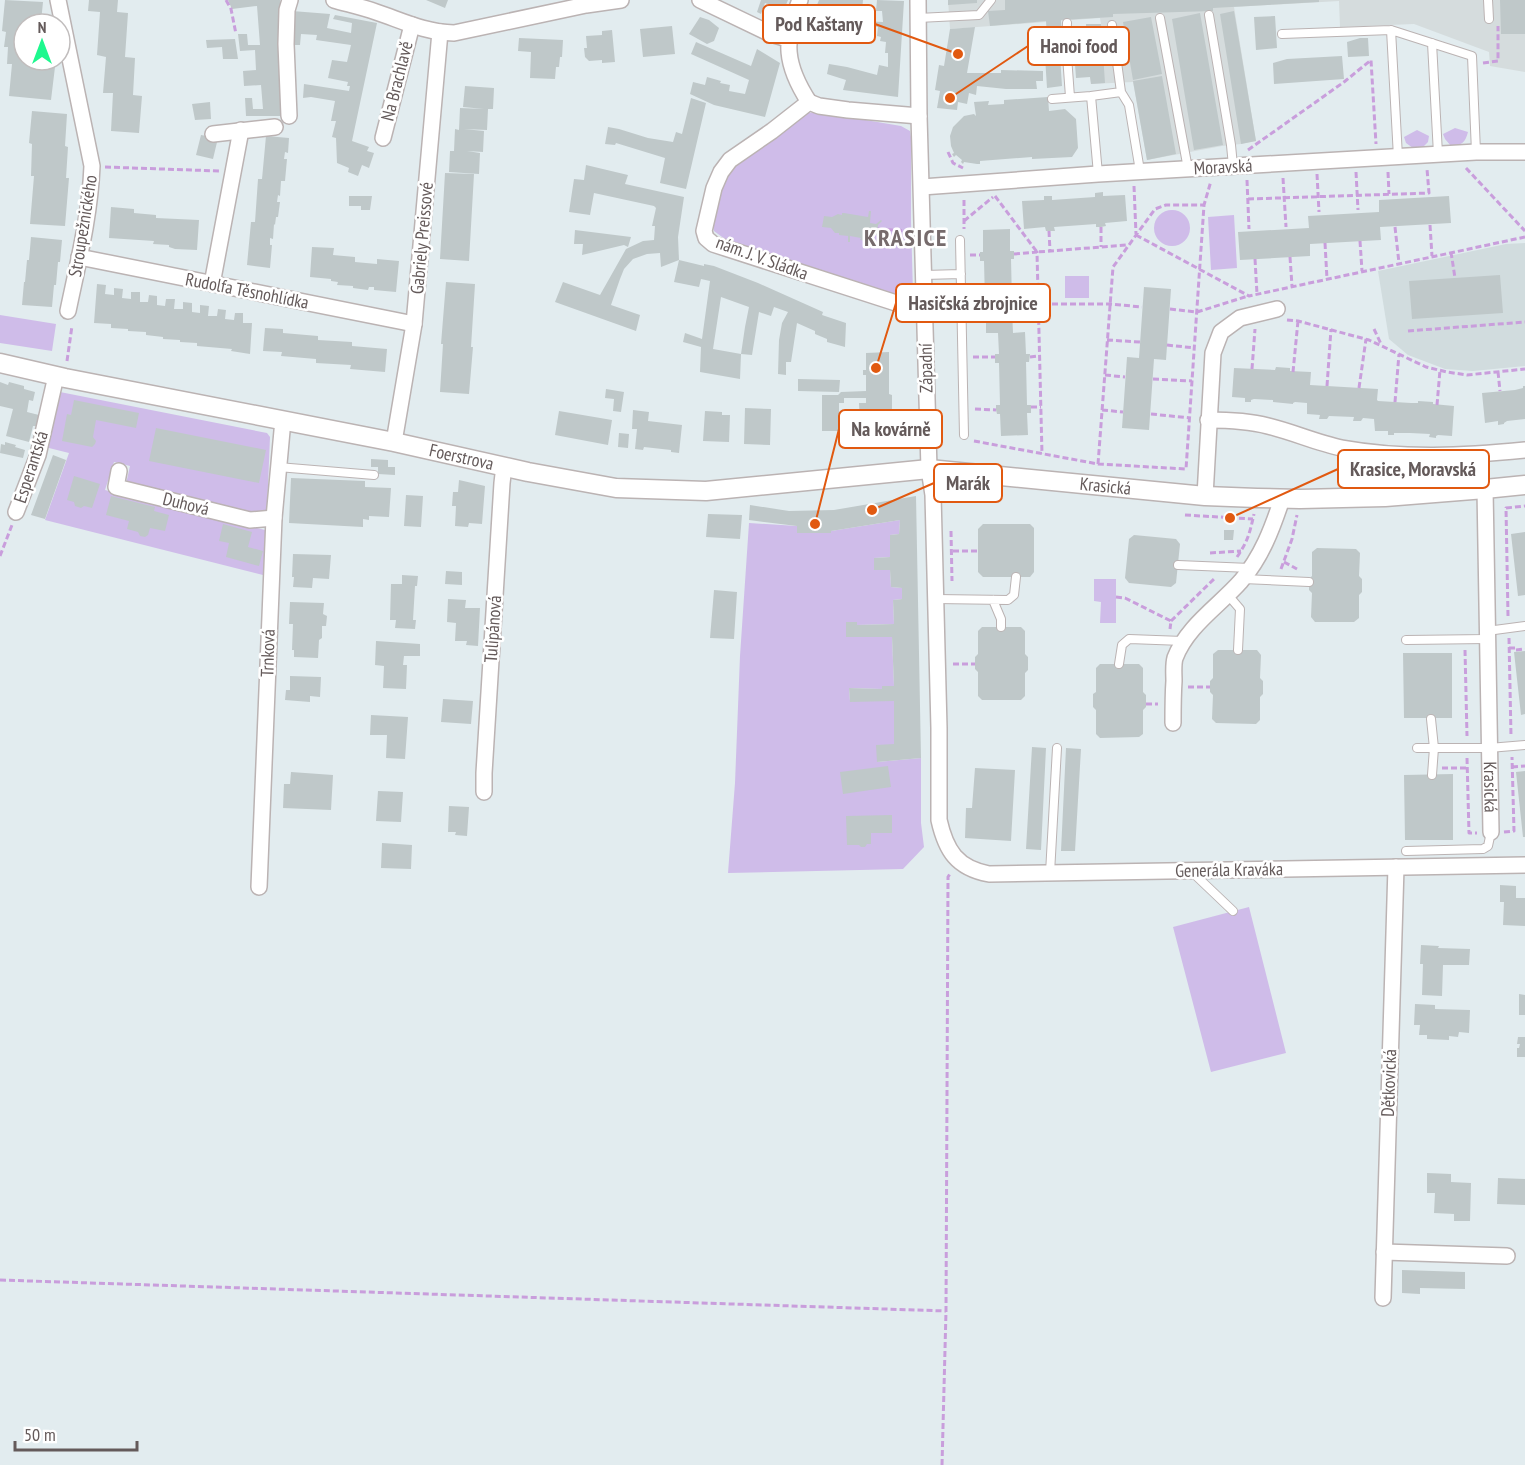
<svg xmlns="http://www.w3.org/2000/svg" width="1525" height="1465" font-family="'PT Sans Narrow',sans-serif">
<rect width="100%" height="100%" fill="#e2ecef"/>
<path fill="#d5dcdd" d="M948,0H1525V72L1490,66L1489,52L1414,24L1340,27L1339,1L1234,7L1256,141L1241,144L1222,146L1147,160L1133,82L1091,84L1086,24H1101L1100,18L950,29Z"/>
<path fill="#d1dcde" d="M1525,243V366L1473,371L1445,369L1408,355L1389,339L1378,271L1506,244Z"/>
<path fill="#cfbce9" d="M818,112L901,126L910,131L911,137V222L913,293L912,297L909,300L729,242L718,234L714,231L713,226L718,189L734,166L801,116L807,113Z
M1455,128L1468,132C1465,143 1462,145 1451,146L1445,139L1443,134Z
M1417,130L1429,136L1428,142L1422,148H1413L1406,143L1404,137Z
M1154 228a18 18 0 1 1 36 0a18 18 0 1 1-36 0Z
M1234,215L1237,268L1211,270L1208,217Z
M1065,276H1089V298H1065Z
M0,315L56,324L52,351L0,343Z
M60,392L267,433L270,437L267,509L260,518L126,484L130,466L114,462L105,490L269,531L267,576L45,520L69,453L45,447Z
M900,520L899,534L890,535V557L874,558V570H890L891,587L902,588V599L893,600L894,624L857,625V622L846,623L847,637H892L894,686H882V689L849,688L850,701H894V744L877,762L921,758V823L924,847L903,869L728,873L735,783L740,656L749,523L797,526V533H831V531Z
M1094,579H1116V623H1100L1101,602L1094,601Z
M1249,907L1286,1053L1211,1072L1173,927Z"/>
<path fill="#bfc8c9" d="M5,0L43,2L41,22H40V24H24V60H44L43,66L55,67L51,100L9,96L12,64H7L8,47H4L6,32L2,31Z
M89,0H118L117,12L128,13L125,57L135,58L133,95L142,96L139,133L111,131L113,93H103L106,57L97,55L100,12L88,11Z
M228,0H280L284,116H246L245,98H252L253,109H263L261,85L244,86L243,71L256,70L255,50L240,51L238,34H247L248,45H260L257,6L232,9Z
M426,0H448L445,8Z
M761,0H788L781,17L770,13L773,6L765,3L761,14L757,12Z
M819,0H863L861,21L883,22L882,11H876L877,0L904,1L898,97L843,90L846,80L827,74L829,64L847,67L877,75L879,65L888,67V53H885L886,42L880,41L881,37L877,36L878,27L866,25L865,36L846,31L848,9L817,5Z
M948,0H977V3L948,5Z
M1005,0H1319V2L1213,8V11L1113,14V17L1061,20L1062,36L1047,37L1046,21L990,26L988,11L1005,10Z
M1500,0H1525V34H1501Z
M292,11L330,14L327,28L351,33L352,23L333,19L335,15L377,23L352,141L369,147L367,151L374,153L369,168L362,165L358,176L348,172L349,168L337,163L336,138L332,137L336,121H331L335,101L311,97L303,98L304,84L349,91L350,86H347L348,82L328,78L332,60L347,62L351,45L316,40L317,35L301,34L300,45H290Z
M1234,11L1256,141L1241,144L1220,14Z
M1200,13L1223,145L1194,150L1172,19Z
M1275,16L1277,48L1256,50L1254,17Z
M700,17L709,20L719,28L714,41L707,44L689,34Z
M1151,17L1162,74L1133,80L1123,22Z
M1086,24H1101L1105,83L1091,84L1090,77L1076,78L1073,37L1087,36Z
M672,26L675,54L643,57L640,29Z
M975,27L967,73H1001V70L1043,71V81H1036L1037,89H1006L977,86L976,95L969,93L967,104L958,102L957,110L937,108L940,91L935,90L939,65L944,66L950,29Z
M612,30L615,62L602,63V60L589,61L585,57L584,48H587L586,36L602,35V31Z
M519,38L563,40L562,57H560L559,67H556L555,79L530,78L531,52L518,51Z
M1360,38H1368L1369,56L1348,57L1347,42Z
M235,39L238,59H223L222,47L207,48L206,40Z
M1044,41H1059L1062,86L1047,88Z
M696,42L751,66L757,49L780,63L765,117L714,105L690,94L693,82L705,85L707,77L721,81L720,83L730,85L729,91L745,94L749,80L691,54Z
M1342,56L1344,79L1274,84L1273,63L1287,59Z
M1162,76L1176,154L1147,160L1133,81Z
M465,86L494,88L493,109H488L487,130L464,129L484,131L483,152L467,151L480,153L479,174L449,172L450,151H454L455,129L459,130L460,108L484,109L463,107Z
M1048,97L1049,111L1065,109L1076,119L1078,148L1072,157L1032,159V157L980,161V164H977L964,162L963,164L961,162L962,160L956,155L954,157L952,154L954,153L951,146L950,136L953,127L964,116L974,114L976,116L974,102L989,101L988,105L1004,104V100Z
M691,98L706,103L686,189L660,183L665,158L616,143L615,145L605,144L608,127L619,129L648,138L673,142L676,132L682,134Z
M210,102L211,119L195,120L192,104Z
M32,111L67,114L65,146L68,147L66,178H69L65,226L30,224L34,176H31L32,144L29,143Z
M201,135L218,138L213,159L196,155Z
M266,136L289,138L288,153L285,152L284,159H287L285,181H281L280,196L278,195L277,202H280L278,217H276L275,225L274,224L273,239L270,238V245H272L270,268L247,265L251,222H255L258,179H262Z
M586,165L628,175L625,184L684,197L678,237L679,260L661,267L660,253L647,254L633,259L624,269L620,279L611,305L640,315L636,331L555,302L563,282L600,295L626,249L643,241L654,240L655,226H652L656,208L654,206L594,193L590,215L569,212L574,179L584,180Z
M445,173L474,174L469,261L440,259Z
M1103,192V196L1125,195L1127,221L1105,223L1106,226L1101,227H1096V224L1054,227L1055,231H1046L1045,227L1024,229L1022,201L1044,200V196H1052V200L1095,197V193Z
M349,196H372L370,210H361V206H349Z
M1449,196L1451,223L1380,227L1381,240L1310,244V256L1240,260L1238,232L1309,228L1308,216L1379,212V200Z
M111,207L134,209V213L156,215V218L199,220L197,250L175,249L169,247V245L153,244L154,241L109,238Z
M869,211H871L870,223L876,224L881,220L882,221L878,225L877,233L880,237L879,239L875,233H869L868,241L860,240L861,238L850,236V242H848V236L839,235V233H835L831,228L822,227L824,216L832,217L838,214L842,215V213H844L868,217Z
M1010,229V251H1014V259H1011L1012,302H1016V310H1012L1013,333L1025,332L1026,354H1030L1029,362H1026L1027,405H1031V413H1027L1028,435L1001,436L1000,414H997L996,410V405H1000L999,363H995V354H999L998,333H986V311H981V303L985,302L984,261H980V252H983V230Z
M575,230L631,237L628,247L624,245L582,255L583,244H574Z
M31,237L62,240L60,262H58L56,285H54L52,307L22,305L24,282H25L27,260H29Z
M312,247L334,248L333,255L355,257V262L377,264V259L399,261L396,292L374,290V287H369L368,290L353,288V286L337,285L338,282L331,281V279L310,277Z
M679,260L704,266V264L714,266L758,283L823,312L822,315L846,323L845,347L827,342V339L815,334V331L797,323L791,362H786V375L778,374L779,340L782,323L788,312L774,307L771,316L759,312L752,355L741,354L745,327L749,307L721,297L713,349L741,354L740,379L700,372L701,347L683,342L685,333L702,339L710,281L701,279L699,287L674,282Z
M1500,275L1503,313L1412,319L1409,281Z
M446,282L475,284L471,347H473L469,394L440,392L443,344H441Z
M97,284L106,285L105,294L114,295V288L123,289L122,298L131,299V292H140V302H148L149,295L157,296V305L165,306L166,299H175L174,309H183V302L192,303V312L200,313V305L209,306L208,316H217L218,309L226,310L225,319L234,320L235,313H243V323H252L250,354L231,351L232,349L197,346V343L180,342V340L163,339V337L146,335V332L128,331V329L111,328V324L94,323Z
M1144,287L1171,289L1166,360L1154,359L1149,430L1122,428L1127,357L1139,358Z
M265,328L283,329V333L318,336V340L352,342V346L387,349L385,372L350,369L351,365L316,363V359L281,356L282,352L263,351Z
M889,352V394L892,395V428H866V423L860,424L859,403H866V398H844V403H839V431H822V395H838L841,392L866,391V375H863V370H866V353Z
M1276,367L1290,368V371L1311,372L1310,385L1378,389L1377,400L1378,401L1411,403H1418V401L1433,402V404L1454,406L1452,436L1438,435L1436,436V438L1429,437L1430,434L1410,433H1394V435H1388V431H1375L1374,419L1363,418L1361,421H1353L1354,417L1329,416L1327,419H1319L1320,415L1307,414V403L1295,402L1293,403V404L1273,402V400L1254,399L1251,400V402H1245V398L1232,397L1234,368L1275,370Z
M798,379L840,380L839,392L798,391Z
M0,382L8,385L9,382L24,386V389L35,392L33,401L29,400L27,412L39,415L36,426H33L29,442L6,436L13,409L0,406Z
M1523,386H1525V419L1507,421L1504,423V424L1498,425V421L1485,423L1482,393L1515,390L1523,388Z
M606,389L624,392L621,412L613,411L614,399L605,398Z
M74,400L139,413L136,428L96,420L93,437L96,441L95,444L92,447L62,441L67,414L71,415Z
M745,408L771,409L770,445L744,444Z
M633,410L649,412L648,421L682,425L679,453L671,452V450L644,447L643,450L635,449L637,429H632Z
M559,411L612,420L608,445L555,435Z
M705,411L722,412V415H730L729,442L703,441Z
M156,428L266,450L259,483L149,461Z
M619,433L629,434L628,448L618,447Z
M5,442L16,445L15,447L25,450L23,458L0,453L1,444L5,445Z
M53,455L66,460L45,519L31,515Z
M371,459L388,460V467H395V475L378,474V467H371Z
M74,476L100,484L92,508L84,506L81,508L75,506L74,502L67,500Z
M291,478L365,481V487L391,488L389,517L369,516V520L363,519V527L289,523Z
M459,480L485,486L482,524L469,523L468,527L455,526L456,506H452L453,492H458Z
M406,495L423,496L421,527L404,526Z
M111,496L155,507L154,511L169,515L165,531L150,528L148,535L145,537L140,536L138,532L127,529L129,521L106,515Z
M916,496L921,758L877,762L876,745L894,744V701L850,702L849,688L882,689V686H894L892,637H846V622H857V625L894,624L893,600L902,599V588L891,587L890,570H874V558L890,557V535L899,534L900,520L831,531V533H797V526L749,520L750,505L789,511L834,510Z
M708,514L742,515L740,539L706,537Z
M223,524L252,532L248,547L263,551L259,566L226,557L229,543L219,541Z
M983,524H1030L1034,528V572L1030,577H983L978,572V529Z
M1224,530H1234L1233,540H1224Z
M1525,532V595L1518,596L1511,534Z
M1134,535L1176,539L1180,544L1176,583L1171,587L1129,583L1125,578L1129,539Z
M1317,548L1356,549L1360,553L1359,576L1362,579V592L1359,595V618L1354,622H1315L1311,617L1312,593L1309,590V579L1312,576V552Z
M293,554L331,555L329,579L313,578L312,588L293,587L294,577H292Z
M446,571L462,572V585L445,584Z
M402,575L418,576L417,586H415L413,620H416L415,629L395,628L396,620H390L391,584H402Z
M714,590L737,592L734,639L710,638Z
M448,599L466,600L465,608H480L478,646L466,645L467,641H455L456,623L447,622Z
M290,602L324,603L323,614L327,616L326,626H322V638L319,640L318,658L294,657V650H292L293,624H289Z
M982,627H1021L1025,631V654L1028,657V670L1025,673V696L1021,700H982L978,696V672L975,669V657L978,654V631Z
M376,641L420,644V656H404L403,665H407L406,689L383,688L384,666L375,665Z
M1218,650H1257L1261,655L1260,678L1263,681V694L1260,697V720L1256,724L1216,723L1212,719L1213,695L1210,692V681L1213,678V654Z
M1525,651V714L1521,715L1514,652Z
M1403,653H1452V718H1404Z
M1100,664H1139L1143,668V692L1146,695V707L1143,710V734L1139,737L1100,738L1096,734V710L1093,707V694L1096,692V668Z
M290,676L321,677L320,697L310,696V702L285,700L286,690H290Z
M443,699L473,701L471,724L441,722Z
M371,715L408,717L405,759L386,758L387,735H370Z
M1032,747L1046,748L1041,850L1026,849Z
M1066,748L1081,749L1075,851H1061Z
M888,766L891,787L843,794L840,772Z
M975,768L1015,770L1011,841L965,838L966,808H972Z
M1525,771V837H1523L1516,772Z
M291,772L333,775L331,810L283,808L284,784H290Z
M1453,774V840H1405L1404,775Z
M378,791L403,792L401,822L376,821Z
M449,806L469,807L467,836L455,835L456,832H448Z
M892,815V833H871V844H867L865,847H861L859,845H847L846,816Z
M382,843L412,845L411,869L381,868Z
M1500,885L1516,886V898H1525V926L1503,925L1504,902H1500Z
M1421,945L1439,946L1438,948L1470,949L1469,965H1443L1442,996L1422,995L1423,964H1420Z
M1519,994L1525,995V1015H1519Z
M1415,1004L1435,1005V1009L1470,1010L1469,1033L1459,1032L1458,1037L1449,1036V1040L1427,1039V1035H1419L1420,1025H1414Z
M1518,1037H1525V1057H1517V1048H1519L1520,1044H1517Z
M1427,1173L1451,1174V1182L1471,1183L1470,1221H1454V1214L1434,1213L1435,1193H1427Z
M1498,1178L1525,1179V1205L1497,1204Z
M1402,1270L1465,1272V1289L1420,1288V1294L1402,1293Z"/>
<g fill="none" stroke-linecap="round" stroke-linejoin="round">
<g stroke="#bbb3b3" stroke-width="10">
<path id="service" d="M1488,0L1489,19
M1209,15L1231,145L1233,166
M918,18L979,15L991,0
M1160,18L1188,169
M1067,23L1066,42L1070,97
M1112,25L1121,92L1129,105L1140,171
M1391,30L1398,157
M1282,34L1391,30L1472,56L1476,152
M1432,43L1438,154
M1052,99L1091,96
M1098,174L1091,96L1121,92
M960,240L964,435
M924,275L961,274
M278,467L374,475
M1178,565L1250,568
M1243,579L1309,582
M1228,595L1240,609L1238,650
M936,599L1008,600L1014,595L1016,577
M993,600L1001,619V627
M1487,631L1525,626
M1406,640L1487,639
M1119,664L1122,645L1129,639L1183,641
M1431,719L1434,748L1432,775
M1417,748H1489L1525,745
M1406,851L1483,849L1488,846L1491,832
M1191,871L1233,911
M1050,873L1057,748"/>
</g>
<g stroke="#bbb3b3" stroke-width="18">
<g id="minor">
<path d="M58,0L92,166C90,215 78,263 68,311"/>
<path d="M334,0C348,4 362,7 376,12C403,21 424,32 454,33L586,5L621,0"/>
<path d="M700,0L771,34L788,39"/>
<path d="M800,0C783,41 785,65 809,102"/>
<path d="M918,0L919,116L929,469L933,495L939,728V820C946,851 957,868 989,874L1525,865"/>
<path d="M289,116L286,44L287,10L290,0"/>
<path d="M919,116L848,110L819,106L809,102L772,131L730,160L721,172L714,188L704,231L706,238L713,244L924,312"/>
<path d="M213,134L275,127"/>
<path d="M383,138L412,25"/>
<path d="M922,187L1098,174L1476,152H1525"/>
<path d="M79,257L414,324"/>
<path d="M212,284L241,130"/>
<path d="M1208,420C1228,420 1249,421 1268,426C1293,432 1317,443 1342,448C1403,459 1464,456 1525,450"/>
<path d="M394,442L414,324L440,32"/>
<path d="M119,471L116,487L250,520L274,518"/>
<path id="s1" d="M1485,489L1491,832"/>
<path d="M1205,496L1213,353L1221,332L1240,318L1277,309"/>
<path d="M16,512L38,455L56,376"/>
<path d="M1173,723C1173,709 1173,695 1174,681C1174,674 1173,665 1175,658C1187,626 1219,606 1241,581C1262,556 1272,529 1282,499"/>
<path d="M484,792V773L502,483L504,466"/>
<path d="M259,887L274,518L283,420"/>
<path d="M1384,1252L1507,1256"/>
<path d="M1383,1298L1396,867"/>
</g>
</g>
<g stroke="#bbb3b3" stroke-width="21">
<g id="tertiary">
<path id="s2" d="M0,363L65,378L394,442L528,472L616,488L706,491L929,469L1205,496L1257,498L1300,499L1385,497L1485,489L1525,485"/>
</g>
</g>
<path stroke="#c99edc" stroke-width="3" stroke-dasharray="6 3" stroke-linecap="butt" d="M226,0L231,9L236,34
M1483,63L1498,61V26
M1248,150L1344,82L1371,60L1376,144
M948,152L953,163L963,168
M105,167L219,171
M1466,168L1525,231
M1356,172L1358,210
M1388,172L1389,194
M1317,174L1319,212
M1283,178L1286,227
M1247,180L1249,229
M1134,186L1136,234
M995,196L1037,252L1127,245
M1248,199L1429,193L1427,169
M964,200V229
M964,221L993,197
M1430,225L1432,256
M1101,227V247
M1395,227L1399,263
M878,229L909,231
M1049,231L1050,251
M1136,235L1249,296L1525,237
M1360,241L1362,271
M1325,243L1327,279
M1451,252L1455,278
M1014,254L1037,252L1042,454
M970,255H980
M1290,257L1292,286
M1255,259L1257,294
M1016,304H1110L1142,307
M972,306H981
M1170,309L1197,312L1248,296
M1287,320L1298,321L1369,340L1426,367L1447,372L1467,375L1525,369
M1374,329L1381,344
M1408,331L1525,322
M1107,340L1140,342
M1167,345L1195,348
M973,357H995
M1030,357L1039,356
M67,361L72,326
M1252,369L1255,329
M1293,372L1298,321
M1498,372L1500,391
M1105,375L1125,377
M1153,379L1192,381
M1327,386L1331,329
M1359,388L1366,339
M1395,402L1399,354
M1437,405L1440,370
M1031,407H1041
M975,409L996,410
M1102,410L1123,412
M1151,414L1191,418
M974,441L1098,464L1186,469L1204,205L1211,181
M1098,464L1113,267L1155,209L1166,205H1204
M1185,515L1253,519
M951,531L952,581
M953,551H978
M1210,553L1241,551
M0,556L12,525
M1237,557C1248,541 1250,532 1254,514
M1284,562L1297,569
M1281,569L1292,539L1297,515
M1116,597L1125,598L1171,621L1170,629
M1508,616L1506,508L1525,506
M1171,621L1215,578
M1509,638L1511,736
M1509,648H1516V650L1525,649
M1465,650L1467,736
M953,664H975
M1188,687H1210
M1146,704H1158
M1467,758L1469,833H1477
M1512,767L1525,766
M1442,768H1468
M1504,832L1514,831L1512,757
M0,1280L946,1311
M942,1465L946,1311L948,877L951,872"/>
<use href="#service" stroke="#fff" stroke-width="8"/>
<use href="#minor" stroke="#fff" stroke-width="15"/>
<use href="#tertiary" stroke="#fff" stroke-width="18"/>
</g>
<g text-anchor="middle" stroke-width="5" stroke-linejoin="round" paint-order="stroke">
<g font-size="18" fill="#645a5a" stroke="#fff">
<text transform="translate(397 81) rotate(-76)" y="6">Na Brachlavě</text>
<text transform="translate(1223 167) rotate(-3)" y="6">Moravská</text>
<text transform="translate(83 226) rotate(-81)" y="6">Stroupežnického</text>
<text transform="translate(422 238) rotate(-85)" y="6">Gabriely Preissové</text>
<text transform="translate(762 258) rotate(20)" y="6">nám. J. V. Sládka</text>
<text transform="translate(247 291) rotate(11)" y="6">Rudolfa Těsnohlídka</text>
<text transform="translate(926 368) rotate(-91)" y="6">Západní</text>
<text dy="6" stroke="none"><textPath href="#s2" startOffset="471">Foerstrova</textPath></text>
<text transform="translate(31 467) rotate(-72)" y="6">Esperantská</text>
<text dy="6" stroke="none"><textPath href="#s2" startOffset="1120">Krasická</textPath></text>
<text transform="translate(186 504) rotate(14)" y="6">Duhová</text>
<text transform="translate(493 629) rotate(-86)" y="6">Tulipánová</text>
<text transform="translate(268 653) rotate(-88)" y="6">Trnková</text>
<text dy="6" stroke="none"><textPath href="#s1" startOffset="298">Krasická</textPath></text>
<text transform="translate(1229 870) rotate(-1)" y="6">Generála Kraváka</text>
<text transform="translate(1389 1083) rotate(-88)" y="6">Dětkovická</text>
</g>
<g font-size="24" font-weight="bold" letter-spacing="1.5" fill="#766b6c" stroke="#fff">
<text x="906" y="246">KRASICE</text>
</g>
</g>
<path fill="none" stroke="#e15910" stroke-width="2" d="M958 54L875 24M950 98L1028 46M876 368L896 303M815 524L839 429M1230 518L1338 469M872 510L934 483"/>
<g fill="#e15910" stroke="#fff" stroke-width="2">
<circle cx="958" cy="54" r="6"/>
<circle cx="950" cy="98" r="6"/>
<circle cx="876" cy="368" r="6"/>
<circle cx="815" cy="524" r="6"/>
<circle cx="1230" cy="518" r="6"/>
<circle cx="872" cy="510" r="6"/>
</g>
<g fill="#fff" stroke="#e15910" stroke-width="2">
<rect x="763" y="5" width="112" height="38" rx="6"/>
<rect x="1028" y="27" width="101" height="38" rx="6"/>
<rect x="896" y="284" width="154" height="38" rx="6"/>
<rect x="839" y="410" width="103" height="38" rx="6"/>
<rect x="1338" y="450" width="151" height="38" rx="6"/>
<rect x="934" y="464" width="68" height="38" rx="6"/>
</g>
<g font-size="20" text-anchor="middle" font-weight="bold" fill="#645a5a">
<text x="819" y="31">Pod Kaštany</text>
<text x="1079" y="53">Hanoi food</text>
<text x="973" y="310">Hasičská zbrojnice</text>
<text x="891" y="436">Na kovárně</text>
<text x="1413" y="476">Krasice, Moravská</text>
<text x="968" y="490">Marák</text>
</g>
<g transform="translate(42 42)"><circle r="28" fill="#ffffff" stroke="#c1bdbd" stroke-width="1.5"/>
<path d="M0-4.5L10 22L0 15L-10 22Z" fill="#1ef88e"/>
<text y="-9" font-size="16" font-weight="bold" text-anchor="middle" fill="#645a5a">N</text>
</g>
<path d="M15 1441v9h122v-9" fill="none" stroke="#645a5a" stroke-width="3"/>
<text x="24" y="1441" font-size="18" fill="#645a5a" stroke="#ffffff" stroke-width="4.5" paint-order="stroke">50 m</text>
</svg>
